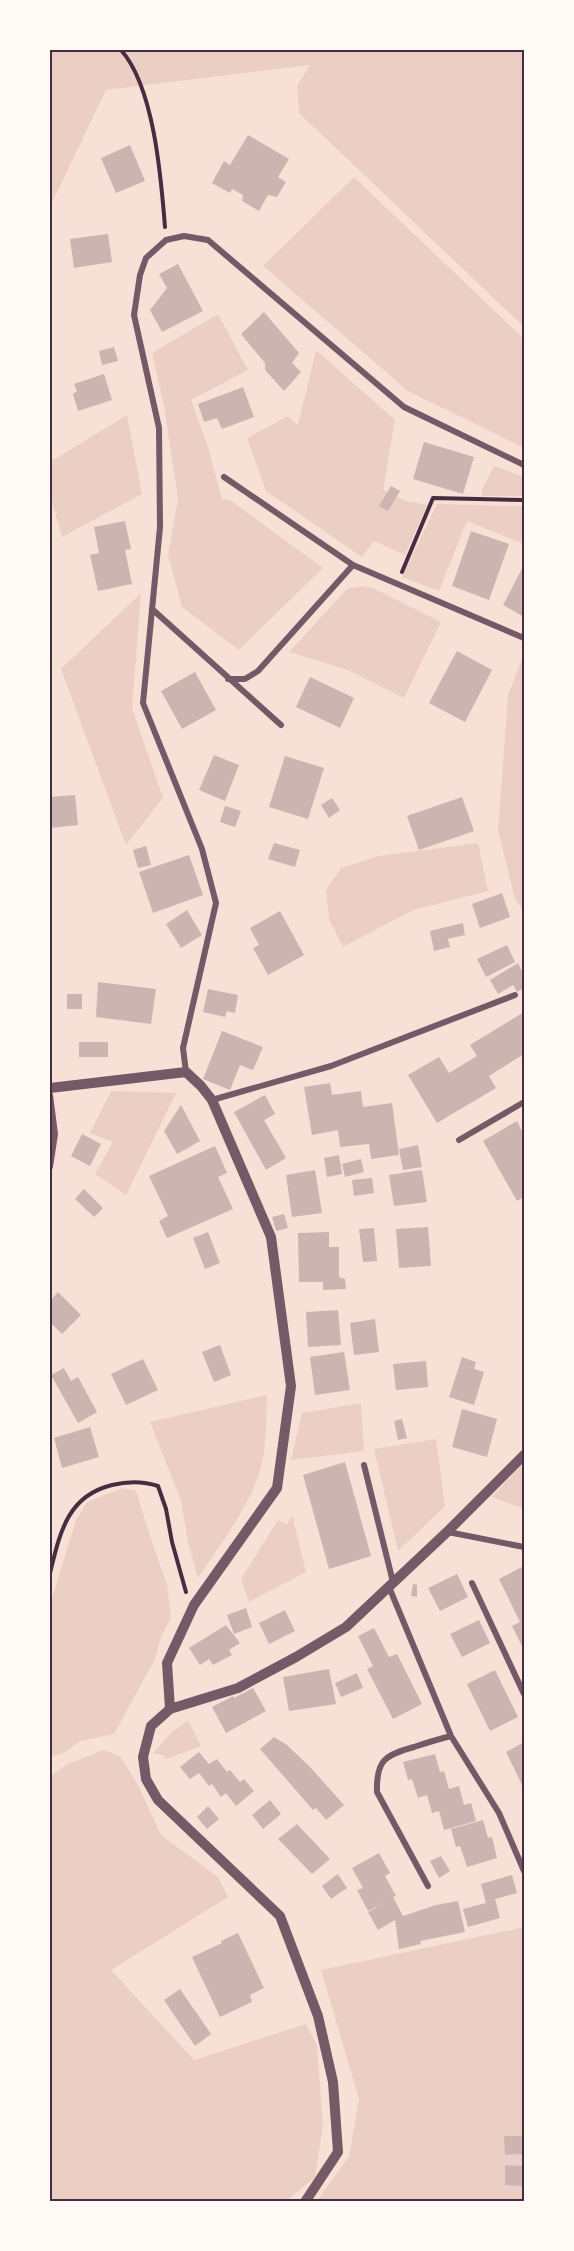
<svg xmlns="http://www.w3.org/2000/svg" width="574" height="2251" font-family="'Asap Condensed',sans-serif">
<rect width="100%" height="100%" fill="#f7e1d7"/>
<path fill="#ebcfc5" d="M50,50H524V327L299,113L297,86L310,65L106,90L50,207Z
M354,177L524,339V448L408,391L263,266Z
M218,314L248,370L191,400L208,447L222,499L230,500L323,568L239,650L182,607L168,555L178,499L164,406L152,353Z
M316,350L395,420L383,490L406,501L427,505L405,555L374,541L362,557L266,491L247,438L288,416L298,425Z
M127,415L142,494L62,537L50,495V462Z
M494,466L524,477V496H482V490Z
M437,504L524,506V544L467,521L439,591L402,577Z
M361,586L373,588L441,622L404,698L348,670L289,652L347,589Z
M141,593L132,708L163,798L126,845L61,669Z
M524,654V912L515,899L498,830L508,695Z
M478,843L488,891L413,910L343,947L329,919L326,890L341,868L379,856Z
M111,1091L176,1093L126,1195L95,1174L113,1142L90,1133Z
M267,1395C266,1421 267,1449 259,1474C247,1510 219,1546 198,1578L188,1542L181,1501L150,1422Z
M361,1403L364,1451L291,1460L302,1413Z
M436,1439L445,1506L398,1551L374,1449Z
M524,1462V1509L492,1497Z
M122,1488L136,1491L152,1542L167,1584L171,1618L161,1637L155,1659L114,1734L80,1741L64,1753L50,1757V1605L76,1520L87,1502Z
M292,1514L306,1572L249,1602L241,1579L278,1520L287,1524Z
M188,1720L201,1746L166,1759L162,1755L153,1753L171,1733Z
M103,1750L120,1756L138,1785L161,1835L218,1877L228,1897L111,1970L194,2060L306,2024L317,2045L323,2125L315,2177L287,2201H50V1776L68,1764Z
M524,1927V2201L316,2202L349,2156L359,2099L321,1970Z"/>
<path fill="#ccb4b1" d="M248,135L289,159L278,177L286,182L277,197L268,195L259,211L242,201L243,195L232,189L230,193L212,183L224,161L230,165Z
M130,145L145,181L116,193L101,158Z
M108,234L112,262L74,268L70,239Z
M178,264L203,311L162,332L150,310L167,288L159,274Z
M264,312L299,353L292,363L301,372L284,391L265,370V363L241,334Z
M114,347L118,361L102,365L99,351Z
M104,374L112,400L78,411L73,394L77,391L74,384Z
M243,387L254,417L222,429L217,418L204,422L198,404Z
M424,442L474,457L463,494L413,479Z
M391,486L400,491L388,511L379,506Z
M125,521L131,549L125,550L132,584L98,591L90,555L99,553L94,527Z
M471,531L509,544L489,600L452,586Z
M524,565V617L503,605Z
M457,651L492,670L465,722L429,703Z
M195,672L216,710L182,729L161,691Z
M310,677L354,698L340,728L296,707Z
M214,755L239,765L225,801L199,790Z
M285,756L324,768L308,819L269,807Z
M75,795L78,825L50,828V797Z
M462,797L474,831L419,850L407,816Z
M332,798L340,810L329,818L321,805Z
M225,806L241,811L235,827L220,822Z
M274,843L300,850L295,867L268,859Z
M146,846L151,865L138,868L133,850Z
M189,855L203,895L153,913L139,872Z
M502,893L510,917L480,928L472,904Z
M187,910L202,935L181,948L166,924Z
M280,911L304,955L268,975L253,948L259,945L250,928Z
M463,923L465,935L448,939L450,947L434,951L430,931Z
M507,945L515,962L486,977L477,959Z
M518,963L524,975V988L517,992L513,985L498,994L490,980Z
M98,982L156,989L151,1024L96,1017Z
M208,989L238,995L235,1013L227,1011L225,1017L203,1012Z
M67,994H82V1009H67Z
M524,1012V1054L489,1076L496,1088L437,1123L408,1075L439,1057L449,1073L477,1056L470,1045Z
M222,1031L263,1047L253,1070L240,1065L230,1090L203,1079Z
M79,1042H108V1057H79Z
M330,1083L332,1095L361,1091L363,1107L392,1103L399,1155L371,1159L369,1144L340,1147L338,1130L312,1135L304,1087Z
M265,1095L275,1114L264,1120L286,1158L266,1170L234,1112Z
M181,1105L200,1141L177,1154L164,1131Z
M517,1121L524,1135V1197L517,1201L483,1141Z
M82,1134L101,1144L90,1166L71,1156Z
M418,1145L422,1167L403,1170L399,1149Z
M215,1146L227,1173L218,1177L233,1209L167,1238L159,1221L168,1216L149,1176Z
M339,1155L342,1174L327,1177L324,1158Z
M361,1159L364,1172L345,1177L342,1164Z
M315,1170L322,1213L292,1217L286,1175Z
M422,1170L427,1202L394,1206L389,1175Z
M372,1178L374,1193L354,1196L352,1180Z
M84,1189L103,1208L94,1217L75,1199Z
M284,1214L288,1228L276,1231L272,1217Z
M428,1227L431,1266L399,1268L396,1229Z
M374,1228L377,1261L363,1262L359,1229Z
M208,1232L220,1263L205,1269L193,1238Z
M329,1232V1247H339V1277L345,1279L346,1289L323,1290V1282H299L298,1233Z
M58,1292L81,1315L62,1334L50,1322V1301Z
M338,1310L341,1345L308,1347L306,1312Z
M375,1319L379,1352L354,1355L350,1323Z
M220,1345L231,1375L214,1382L202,1352Z
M344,1352L350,1390L315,1395L310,1357Z
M462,1357L476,1362L474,1369L484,1372L474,1405L449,1397Z
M143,1359L158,1390L126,1405L111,1374Z
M426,1361L428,1387L396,1390L393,1364Z
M64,1368L71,1381L78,1377L97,1412L78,1423L51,1375Z
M462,1409L497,1419L487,1457L452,1447Z
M402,1419L407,1438L398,1440L394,1421Z
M90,1427L99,1457L62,1468L54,1438Z
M345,1462L371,1556L329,1569L303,1475Z
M524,1566V1650L512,1626L520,1622L499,1579Z
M457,1574L468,1597L440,1611L428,1588Z
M413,1584L417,1585V1597L411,1596Z
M246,1608L252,1627L234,1634L227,1615Z
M285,1610L295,1631L269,1644L259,1623Z
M479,1620L490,1643L462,1657L450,1634Z
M226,1625L240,1643L229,1650L232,1655L213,1665L209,1659L200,1665L189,1648Z
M374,1628L389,1657L397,1654L422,1704L393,1719L367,1669L373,1666L358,1636Z
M329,1669L336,1704L289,1711L283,1677Z
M495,1670L518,1717L490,1731L467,1684Z
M357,1673L363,1688L341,1697L335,1683Z
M253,1688L266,1711L226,1733L212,1707L233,1696L234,1698Z
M274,1737L287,1745L311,1768L344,1805L326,1820L316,1808L313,1810L260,1749Z
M524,1742V1789L506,1752Z
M199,1752L209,1764L217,1759L227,1772L230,1770L240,1782L244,1779L254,1791L236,1806L226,1793L221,1797L212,1784L209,1786L199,1773L190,1779L180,1767Z
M435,1754L440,1772L444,1771L449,1789L459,1786L464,1805L471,1803L476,1821L444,1830L439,1811L432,1813L427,1795L418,1798L412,1779L408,1780L403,1762Z
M270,1800L281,1814L263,1829L252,1815Z
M208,1806L219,1819L207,1829L197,1817Z
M483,1820L488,1838L492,1837L497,1858L467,1867L460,1846L456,1847L451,1829Z
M297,1824L330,1859L312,1874L278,1839Z
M379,1853L390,1873L385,1876L396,1896L393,1897L403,1916L436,1905L458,1901L465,1932L420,1941L421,1944L399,1949L395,1920L378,1930L368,1912L384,1903L368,1911L357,1890L363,1888L352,1868Z
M441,1856L450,1871L439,1878L430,1861Z
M338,1874L347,1888L331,1899L322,1886Z
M512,1875L517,1893L495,1899L500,1918L468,1927L463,1909L486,1903L481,1884Z
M238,1933L264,1988L250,1995L252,2002L220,2017L192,1957L222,1943L221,1941Z
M180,1989L211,2034L195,2046L164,2000Z
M504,2136H524V2154L505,2155Z
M505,2165L524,2166V2186L505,2185Z"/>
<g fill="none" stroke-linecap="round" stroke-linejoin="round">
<path stroke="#4a2c40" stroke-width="4" d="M121,50C154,87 161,177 165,227
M402,572L433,498L524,500
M50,1573C60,1533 67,1496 112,1485C128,1481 143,1481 158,1486L166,1509L172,1542L186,1592"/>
<path stroke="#755966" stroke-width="6" d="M224,477L353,565
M152,609L281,725
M228,679H245L258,671L353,565L524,638
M186,1072L183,1048L216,903L202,849L143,703L160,527L159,428L134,315L140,275L146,258L166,240L184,236L208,240L404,407L524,465
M50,1095L55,1134L50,1167
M212,1100L331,1066L515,995
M459,1140L524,1102
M364,1465L393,1582
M448,1532L524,1547
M472,1583L524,1694
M389,1587L451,1736L499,1813L524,1871
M428,1886L377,1792C376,1760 385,1755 414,1747C426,1743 439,1739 451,1736"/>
<path stroke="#755966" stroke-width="10" d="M50,1088L186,1072L201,1086L212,1100L271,1237L291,1386L277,1488L194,1605L167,1663L170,1709
M305,2202L338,2152L333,2082L318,2016L280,1916L158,1800L146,1779L143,1757L151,1726L170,1709L238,1688L296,1657L346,1627L447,1532L524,1455"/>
</g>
<rect width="574" height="2251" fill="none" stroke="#fffaf5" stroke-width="102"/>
<rect x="51" y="51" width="472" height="2149" fill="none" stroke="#4a2c40" stroke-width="2"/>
</svg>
